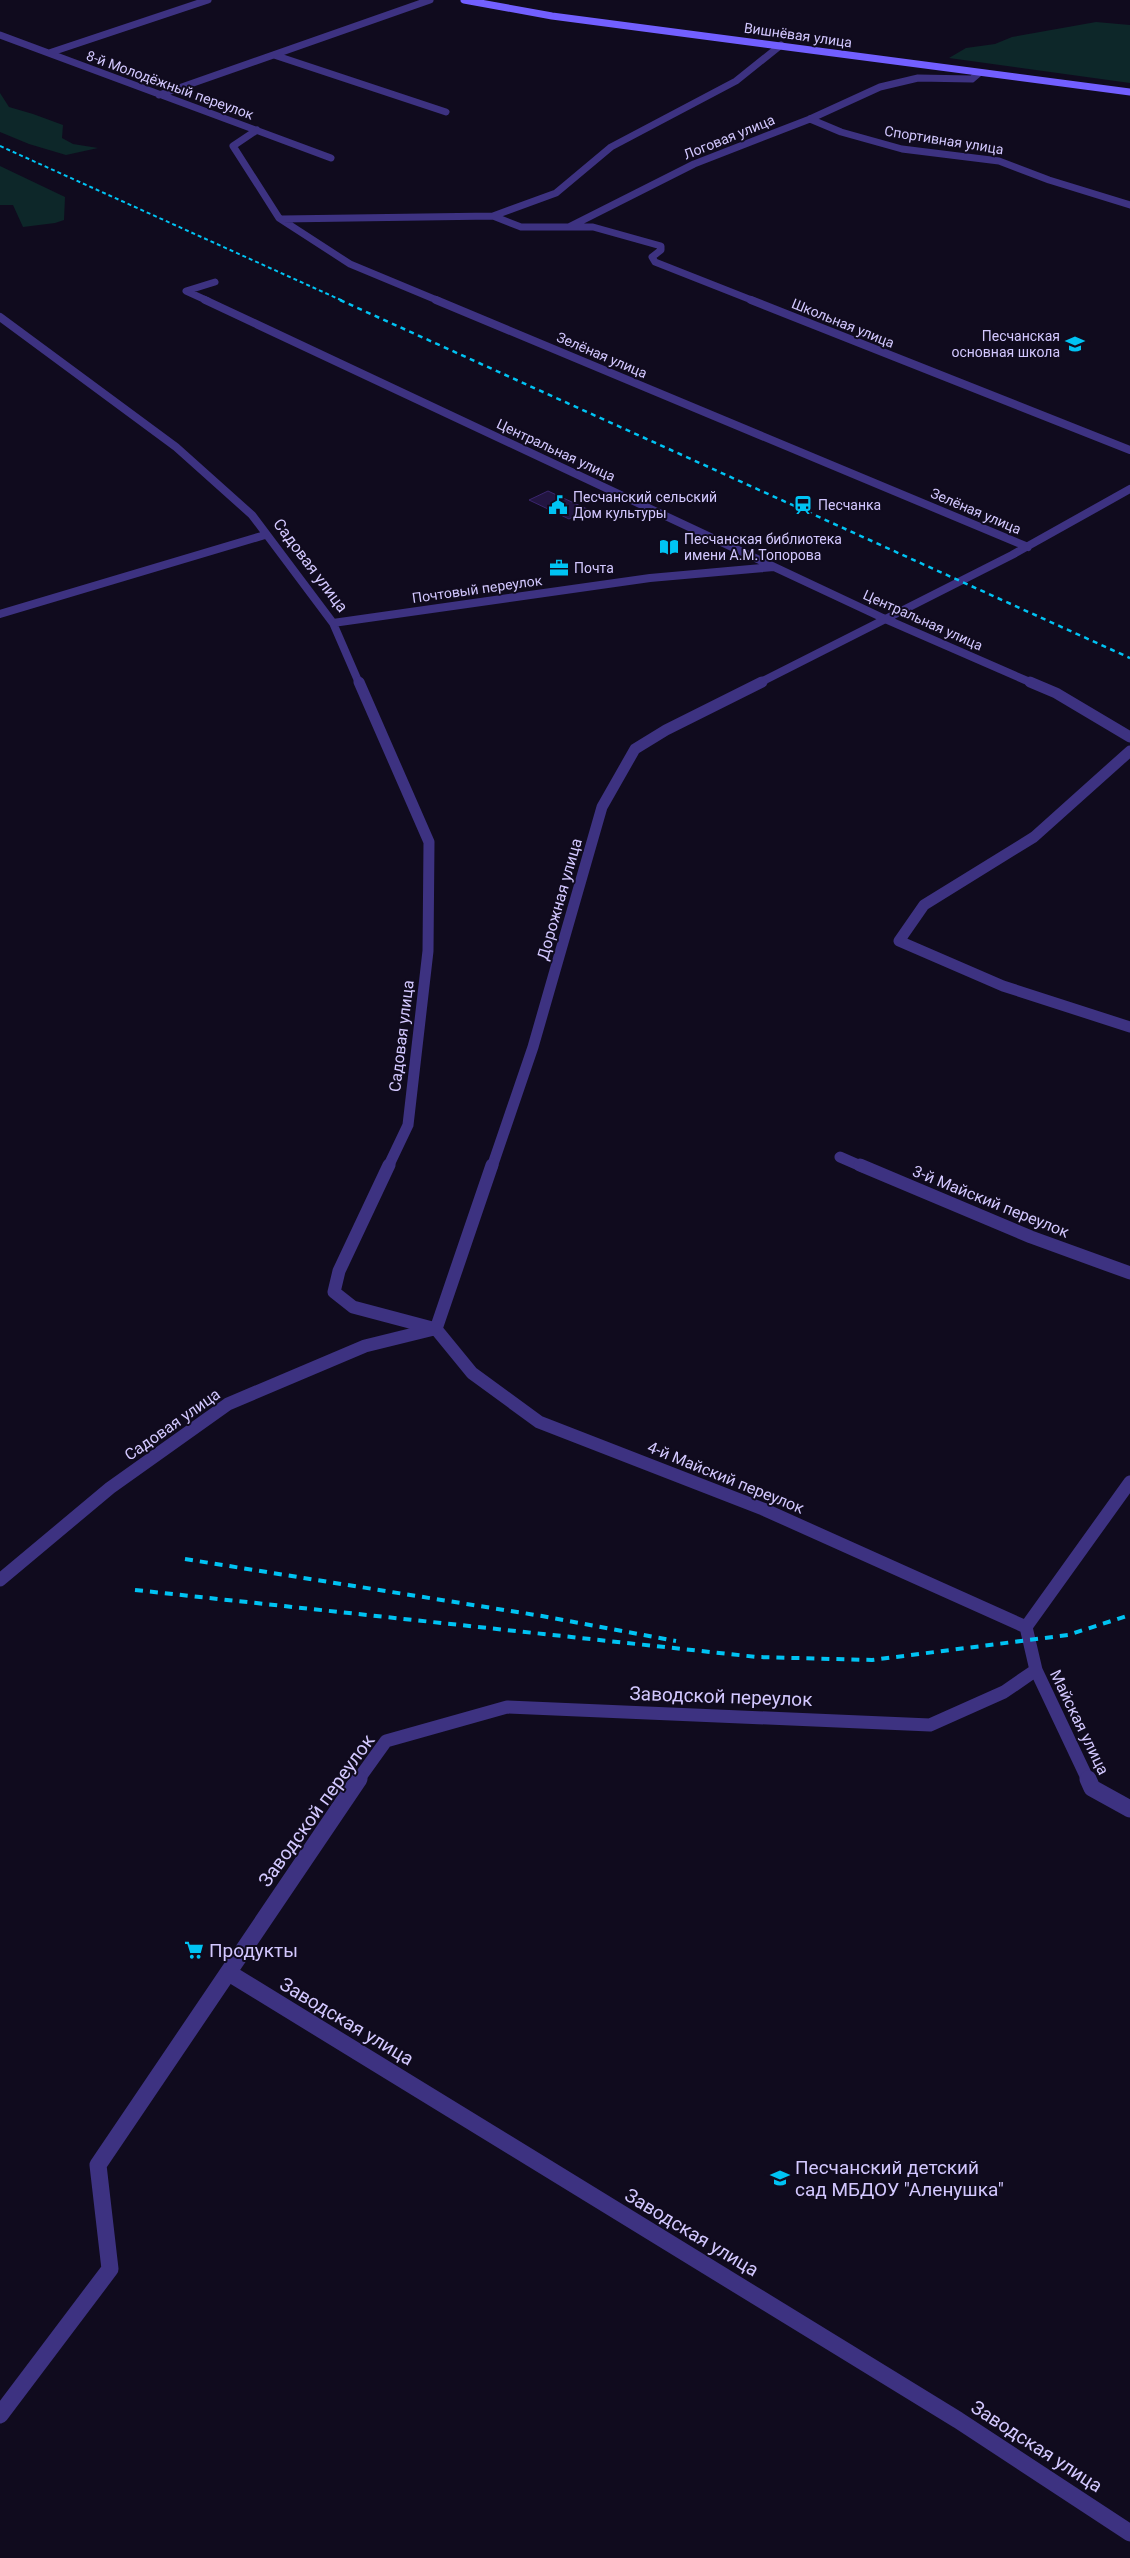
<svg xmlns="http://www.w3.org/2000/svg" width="1130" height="2558" font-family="Roboto,sans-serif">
<rect width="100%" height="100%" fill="#100b1e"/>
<path fill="#0d2729" d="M1096,22L1130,25V83L949,58L966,48L995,44L1012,37Z
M0,93L9,107L33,114L63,125L62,138L73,144L98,148L66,155L29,144L0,132Z
M0,166L65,197L64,220L55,223L23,227L13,205H0Z"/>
<path fill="#221541" stroke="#3b266e" d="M548,491L587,509L569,519L529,500Z"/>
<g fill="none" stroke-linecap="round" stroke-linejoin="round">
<path stroke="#3d3281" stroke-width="7" d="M0,35L331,158
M49,53L208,0
M274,55L446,112
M159,95L430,0
M810,119L841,132L902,149L999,161L1049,180L1130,205
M257,130L233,146L279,218L350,264L439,301
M493,216L521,227H569L694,164L810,119L880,87L918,78L972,79L979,73
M282,219L493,216L556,193L611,147L736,81L781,45
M569,227H593L661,246V250L652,257L655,262L754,301
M208,301L186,291L215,282"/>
<path stroke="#3d3281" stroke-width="8" d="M205,300L883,618L1032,683
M436,300L1028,547
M751,300L1130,450
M0,317L176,447L252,515L333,623L359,683
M0,614L265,535
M333,623L650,578L774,567
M759,683L1012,555L1130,489"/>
<path stroke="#3d3281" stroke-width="11" d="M359,682L429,842L428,951L408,1125L388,1167
M1030,682L1056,693L1130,737
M1130,751L1034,837L924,905L899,941L1003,986L1130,1027
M840,1157L863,1167
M492,1167L533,1047L602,807L635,749L666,730L762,682"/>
<path stroke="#3d3281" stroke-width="13" d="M389,1165L339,1271L334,1292L353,1307L436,1329
M860,1165L1031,1237L1130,1273
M436,1329L492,1165
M436,1329L472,1373L539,1422L763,1509L1026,1627
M0,1580L110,1488L228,1404L365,1346L434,1329
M1026,1627L1036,1670L1088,1780
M1026,1627L1130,1482
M358,1780L386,1741L507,1707L930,1725L1004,1692L1036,1670"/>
<path stroke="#3d3281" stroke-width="17" d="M1088,1779L1092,1788L1130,1809
M229,1973L958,2420L1130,2533
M0,2415L110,2269L98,2165L359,1779"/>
<path stroke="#725fff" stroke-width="7" d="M464,0L552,16L1130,92"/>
<path stroke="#00c3f3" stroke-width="2" stroke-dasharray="4 3" stroke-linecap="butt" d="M0,146L343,301"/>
<path stroke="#00c3f3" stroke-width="2.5" stroke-dasharray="5 4.5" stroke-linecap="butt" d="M340,300L1130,658"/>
<path stroke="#00c3f3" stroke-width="4" stroke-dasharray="8 7" stroke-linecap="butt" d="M185,1559L542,1616L676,1641
M135,1590L757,1657L872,1660L1068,1635L1130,1615"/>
</g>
<defs>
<g id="school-bare" transform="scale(1.5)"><path d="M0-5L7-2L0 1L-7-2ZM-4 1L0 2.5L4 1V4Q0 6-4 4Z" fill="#00c3f3" stroke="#100b1e" stroke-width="2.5" paint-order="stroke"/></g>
<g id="civic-bare" transform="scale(1.5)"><path d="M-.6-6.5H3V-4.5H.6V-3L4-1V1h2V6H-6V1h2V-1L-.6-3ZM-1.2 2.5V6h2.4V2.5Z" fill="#00c3f3" stroke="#100b1e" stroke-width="2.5" paint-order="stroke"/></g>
<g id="station-bare" transform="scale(1.5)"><path d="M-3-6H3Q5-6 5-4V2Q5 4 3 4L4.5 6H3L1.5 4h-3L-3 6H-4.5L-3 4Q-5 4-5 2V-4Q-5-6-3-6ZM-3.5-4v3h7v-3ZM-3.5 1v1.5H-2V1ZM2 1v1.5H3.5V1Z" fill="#00c3f3" stroke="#100b1e" stroke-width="2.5" paint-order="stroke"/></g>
<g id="library-bare" transform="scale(1.5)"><path d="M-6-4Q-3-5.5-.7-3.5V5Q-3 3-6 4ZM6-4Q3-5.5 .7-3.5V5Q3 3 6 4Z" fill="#00c3f3" stroke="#100b1e" stroke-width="2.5" paint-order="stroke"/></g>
<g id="office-bare" transform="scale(1.5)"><path d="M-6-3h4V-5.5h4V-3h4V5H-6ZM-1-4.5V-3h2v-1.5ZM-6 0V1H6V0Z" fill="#00c3f3" stroke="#100b1e" stroke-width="2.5" paint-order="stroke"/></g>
<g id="supermarket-bare" transform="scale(1.5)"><path d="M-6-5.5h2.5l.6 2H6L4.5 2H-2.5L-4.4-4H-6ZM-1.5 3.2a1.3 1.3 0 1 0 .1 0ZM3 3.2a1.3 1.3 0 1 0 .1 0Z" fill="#00c3f3" stroke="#100b1e" stroke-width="2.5" paint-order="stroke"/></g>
</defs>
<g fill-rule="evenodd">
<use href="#school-bare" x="1075" y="344"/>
<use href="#civic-bare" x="558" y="505"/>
<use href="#station-bare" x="803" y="505"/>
<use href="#library-bare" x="669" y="547"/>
<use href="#office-bare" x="559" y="568"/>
<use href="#supermarket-bare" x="194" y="1950"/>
<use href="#school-bare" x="780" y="2178"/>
</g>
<g text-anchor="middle" stroke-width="4" stroke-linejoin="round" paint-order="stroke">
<g font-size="14" fill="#d3c8ff" stroke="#100b1e">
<text transform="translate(798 35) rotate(8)" y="5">Вишнёвая улица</text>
<text transform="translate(170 85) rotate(20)" y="5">8-й Молодёжный переулок</text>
<text transform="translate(729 137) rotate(-22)" y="5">Логовая улица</text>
<text transform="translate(944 140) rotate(9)" y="5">Спортивная улица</text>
<text transform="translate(843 323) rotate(22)" y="5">Школьная улица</text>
<text transform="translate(602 355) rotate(23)" y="5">Зелёная улица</text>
<text transform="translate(556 450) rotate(25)" y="5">Центральная улица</text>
<text transform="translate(976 511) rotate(23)" y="5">Зелёная улица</text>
<text transform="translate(477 589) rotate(-8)" y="5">Почтовый переулок</text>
<text transform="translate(923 620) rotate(24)" y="5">Центральная улица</text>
</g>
<g font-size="14" fill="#d3c8ff" stroke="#100b1e" text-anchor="start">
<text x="1060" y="341" text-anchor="end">Песчанская<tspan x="1060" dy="16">основная школа</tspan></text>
<text x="573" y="502">Песчанский сельский<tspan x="573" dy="16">Дом культуры</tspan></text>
<text x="818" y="510">Песчанка</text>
<text x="684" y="544">Песчанская библиотека<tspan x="684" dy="16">имени А.М.Топорова</tspan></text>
<text x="574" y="573">Почта</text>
</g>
<g font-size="16" fill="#d3c8ff" stroke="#100b1e">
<text transform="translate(311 565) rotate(53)" y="6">Садовая улица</text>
<text transform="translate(559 899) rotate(-74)" y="6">Дорожная улица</text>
<text transform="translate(401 1036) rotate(-83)" y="6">Садовая улица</text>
<text transform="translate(991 1201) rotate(22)" y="6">3-й Майский переулок</text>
<text transform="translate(172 1424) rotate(-35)" y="6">Садовая улица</text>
<text transform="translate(726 1477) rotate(22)" y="6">4-й Майский переулок</text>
<text transform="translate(1080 1722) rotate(64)" y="6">Майская улица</text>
</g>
<g font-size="19" fill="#d3c8ff" stroke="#100b1e">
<text transform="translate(721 1696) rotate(2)" y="7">Заводской переулок</text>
<text transform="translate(316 1810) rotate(-54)" y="7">Заводской переулок</text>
<text transform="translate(347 2021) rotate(31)" y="7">Заводская улица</text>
<text transform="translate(692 2232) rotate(31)" y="7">Заводская улица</text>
<text transform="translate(1037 2446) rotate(33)" y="7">Заводская улица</text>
</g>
<g font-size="19" fill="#d3c8ff" stroke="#100b1e" text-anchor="start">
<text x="209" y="1957">Продукты</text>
<text x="795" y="2174">Песчанский детский<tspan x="795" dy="22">сад МБДОУ "Аленушка"</tspan></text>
</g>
</g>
</svg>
